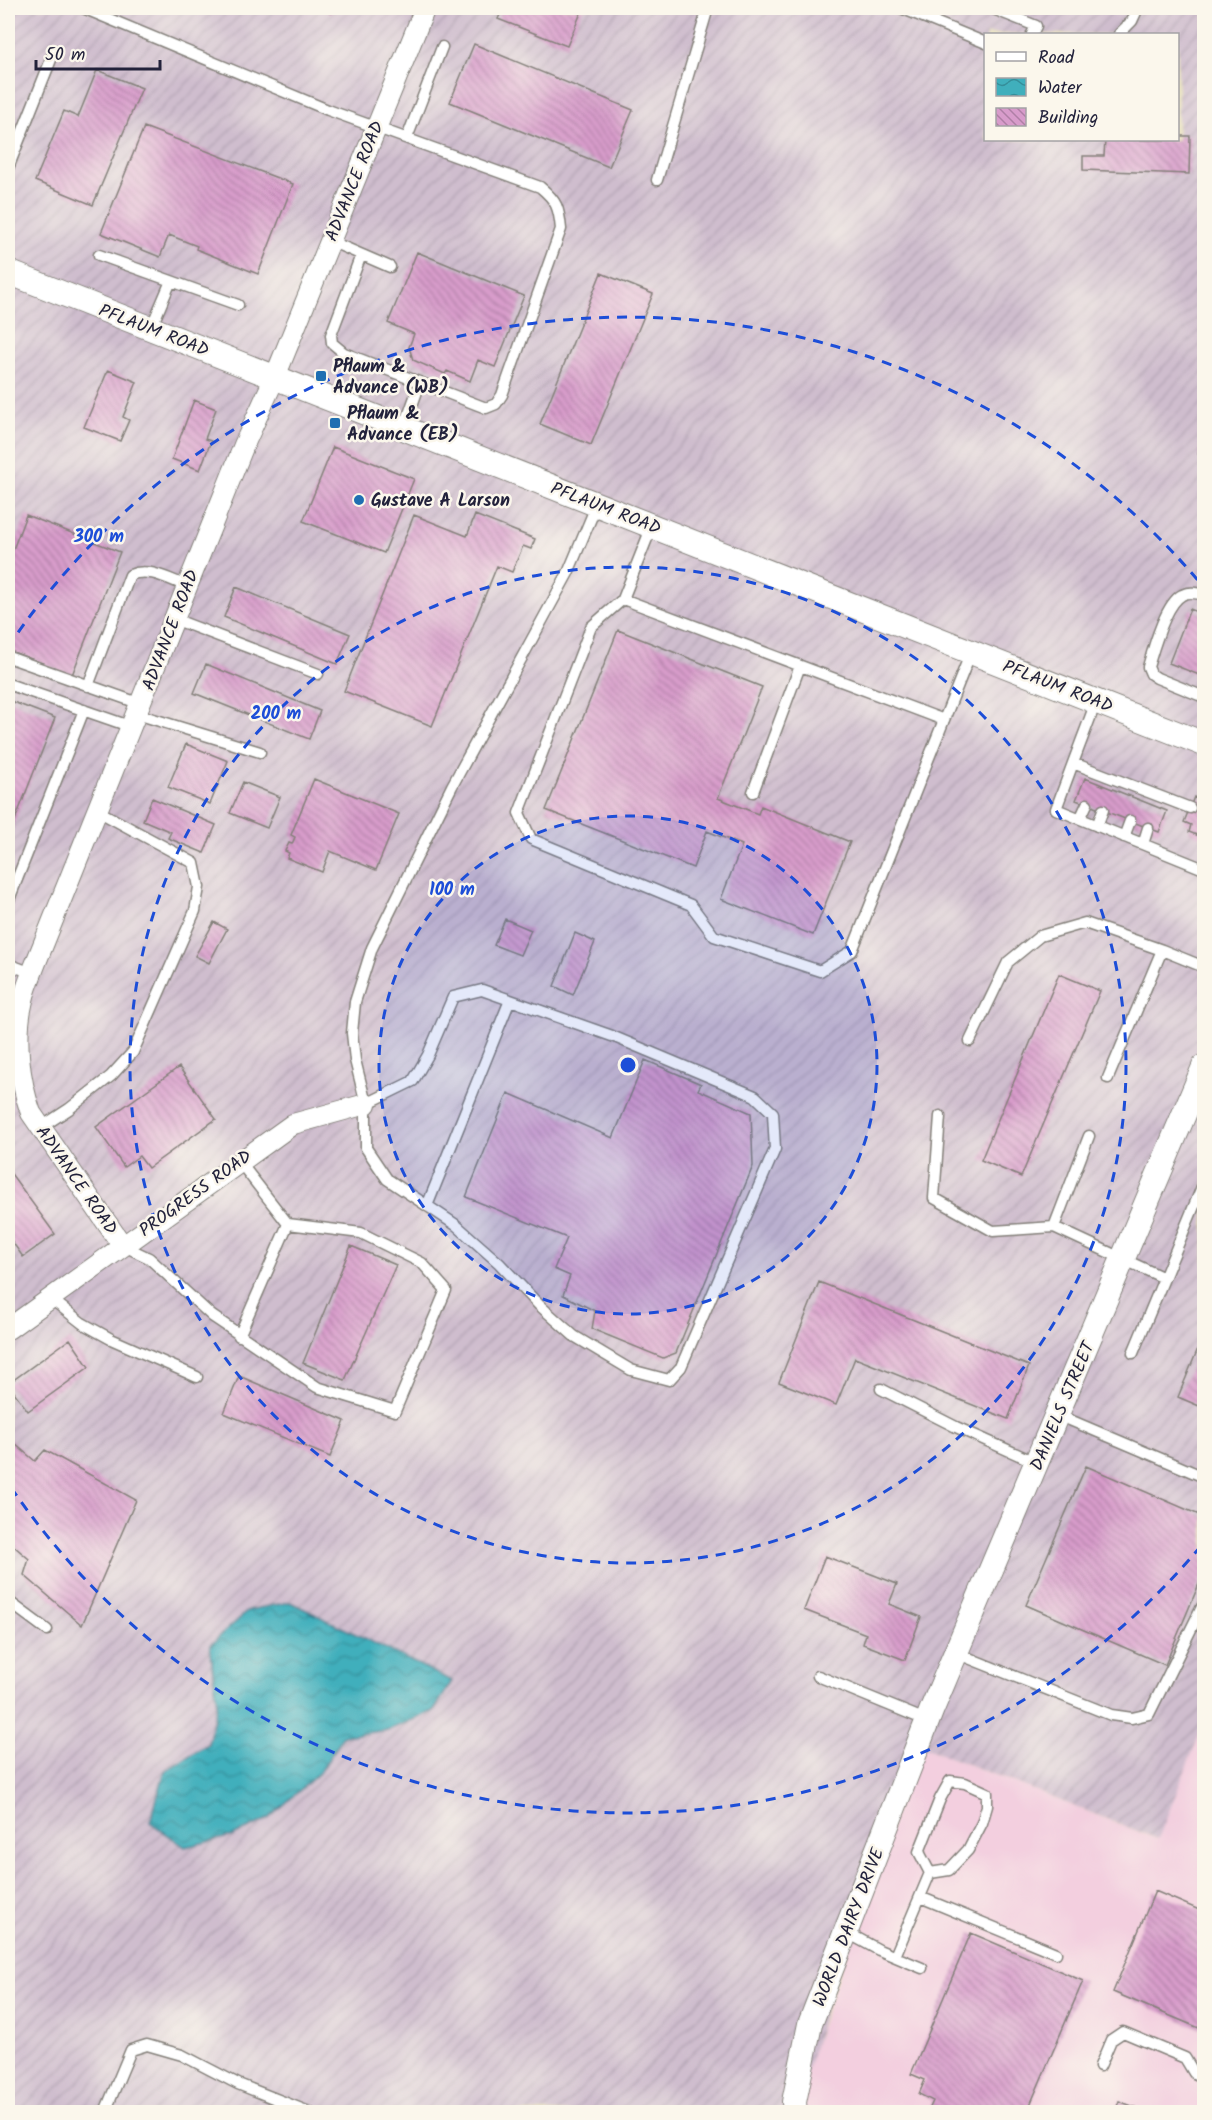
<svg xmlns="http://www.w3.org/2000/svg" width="1212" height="2120" font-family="Kalam,sans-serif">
<defs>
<pattern id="industrial-furrows" width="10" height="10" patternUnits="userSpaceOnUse" patternTransform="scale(1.5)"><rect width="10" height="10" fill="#cfbdce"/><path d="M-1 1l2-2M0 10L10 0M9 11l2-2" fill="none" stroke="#b1a2b2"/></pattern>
<pattern id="water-waves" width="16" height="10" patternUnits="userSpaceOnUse" patternTransform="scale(1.5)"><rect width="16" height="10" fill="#40afbc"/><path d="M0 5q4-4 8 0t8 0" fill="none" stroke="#358e9a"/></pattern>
<pattern id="building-back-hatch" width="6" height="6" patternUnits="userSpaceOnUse" patternTransform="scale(1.5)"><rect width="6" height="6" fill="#d89ccb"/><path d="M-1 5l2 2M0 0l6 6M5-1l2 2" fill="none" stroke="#af7fa6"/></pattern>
</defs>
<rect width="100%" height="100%" fill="#fbf7ec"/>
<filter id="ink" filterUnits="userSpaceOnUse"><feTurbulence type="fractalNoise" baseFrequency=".0167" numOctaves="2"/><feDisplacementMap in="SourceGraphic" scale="12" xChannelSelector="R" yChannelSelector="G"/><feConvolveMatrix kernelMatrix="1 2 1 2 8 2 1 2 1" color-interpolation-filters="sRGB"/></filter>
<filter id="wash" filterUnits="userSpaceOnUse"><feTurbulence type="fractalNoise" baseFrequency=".008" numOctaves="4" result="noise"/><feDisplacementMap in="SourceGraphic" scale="24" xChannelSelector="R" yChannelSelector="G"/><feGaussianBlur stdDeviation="1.35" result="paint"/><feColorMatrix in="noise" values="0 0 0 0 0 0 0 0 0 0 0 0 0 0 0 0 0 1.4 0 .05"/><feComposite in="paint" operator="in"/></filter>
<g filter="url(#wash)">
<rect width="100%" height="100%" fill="#e6dfba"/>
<path fill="#f3cfdf" d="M1204,1723V2112H795L794,2102L919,1745L1157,1839Z"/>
<path fill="url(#industrial-furrows)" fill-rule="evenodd" d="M8,8H1204V1723L1158,1839L919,1745L850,1922L795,2112H8ZM986,34H1178V140H986Z"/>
<path fill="url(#water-waves)" stroke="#31687c" stroke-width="1.5" d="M290,1602L452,1681L434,1711L388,1730L343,1736L321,1771L268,1819L233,1836L185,1847L150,1822L165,1771L208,1744L217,1704L210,1645L249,1610Z"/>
<g id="blocks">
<path fill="url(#building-back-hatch)" d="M317,8H333L331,13Z
M503,8H583L567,46L498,19Z
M474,44L633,110L609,167L450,102Z
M97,70L142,88L93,205L35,181L64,111L78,117Z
M8,109L15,112L8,130Z
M144,127L293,184L258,274L196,249L197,246L169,235L160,257L101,233Z
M1178,136H1190L1189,174L1083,170V156H1104L1105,140H1178Z
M417,252L524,296L495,367L478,360L470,381L447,371L445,374L413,360L409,347L414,334L388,323Z
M601,273L653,294L591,445L540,424Z
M108,370L137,382L123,417L129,420L120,441L84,427Z
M194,400L216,409L205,439L211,441L200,470L172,459Z
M1204,437V457L1198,454Z
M333,447L414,479L384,553L303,521Z
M26,515L120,552L72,675L8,650V563Z
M414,515L467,536L475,515L535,539L531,549L523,546L512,572L497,566L432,726L344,691Z
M236,587L350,634L337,664L224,617Z
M1190,609L1204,615V677L1169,663Z
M618,630L762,687L718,798L758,814L761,806L850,842L813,935L721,899L742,845L707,831L693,868L546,810Z
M206,664L320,711L309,739L194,693Z
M8,700L55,718L8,838Z
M186,744L228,761L210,804L168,787Z
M1085,778L1167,811L1159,832L1076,800Z
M314,779L399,814L376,870L330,851L322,872L287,858L289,853L285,851L289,843L292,844L295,837L291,835Z
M243,782L280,797L267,828L230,813Z
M1194,797L1204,801V838L1189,832L1191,825L1184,822Z
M152,798L216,825L204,853L168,838L171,832L143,820Z
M505,919L531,930L520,955L494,945Z
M214,922L227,929L209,963L195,956Z
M575,933L595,942L573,995L554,986Z
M1059,974L1100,991L1021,1177L981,1160Z
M645,1060L701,1084L698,1090L751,1113L753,1166L676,1353L663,1358L592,1329L595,1311L563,1295L570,1276L554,1269L567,1238L466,1197L508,1093L613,1138Z
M179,1067L216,1119L148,1168L139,1156L124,1167L96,1127Z
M9,1171L55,1234L23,1257L8,1236V1173Z
M351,1246L396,1265L345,1380L303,1363Z
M819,1282L1029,1366L1008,1419L855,1358L836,1405L779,1382Z
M1204,1334V1408L1178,1397Z
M70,1339L89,1367L28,1411L8,1384Z
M239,1376L345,1421L330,1457L224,1413Z
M8,1438L35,1461L45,1450L136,1500L82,1625L24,1575L29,1559L8,1541Z
M1086,1466L1204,1517V1572L1165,1665L1026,1605Z
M825,1556L897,1584L889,1604L921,1617L905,1660L863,1644L866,1634L804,1610Z
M1155,1891L1204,1912V2030L1113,1992Z
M971,1933L1083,1981L1027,2112H928L933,2101L919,2094L925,2080L911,2074Z
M1119,2101L1147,2112H1115Z"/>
</g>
</g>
<g filter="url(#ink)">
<use href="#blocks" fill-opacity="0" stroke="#84807a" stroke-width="1.5"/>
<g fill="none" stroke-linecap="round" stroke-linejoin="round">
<g stroke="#84807a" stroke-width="13">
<path id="service" d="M83,8L328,110L540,187C557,201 559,208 561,229L502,395L496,404L486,408L344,353L332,343L331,335L361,255
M901,8L986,43
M991,8L1036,26L1032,34
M1119,34L1132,21L1138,8
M407,138L442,47
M8,168L54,52
M657,180L708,8
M330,241L390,267
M99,255L238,305
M151,328L171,281
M404,428L420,383
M652,526L623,599L591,627L519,813L531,839L691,905L714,936L820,971L852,951L971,652
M1204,595C1197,593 1189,591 1182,595C1165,604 1153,650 1148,667L1151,674L1157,678L1204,697
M623,599L944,720
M174,619L318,674
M8,657L141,704
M8,684L132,727
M88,686L130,575C149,567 168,579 187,586
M137,714L260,752
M1073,763L1096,702
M753,792L800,666
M1190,808L1073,763L1056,809L1204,869
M1080,819L1087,804
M1097,826L1103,810
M1124,837L1130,821
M1143,844L1148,828
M8,902L84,710
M8,964L32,973
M8,995L23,1000
M970,1041L1008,962L1040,936L1085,923L1162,950L1204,967
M1108,1078L1162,950
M366,1104L413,1081L428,1055L453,997L482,990L612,1036L755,1096L773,1113L775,1149L681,1367L669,1380L631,1370L574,1336L539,1305L499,1263L456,1225L387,1179L366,1148V1104L355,1060L352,1033L355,1002L372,948L452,786L568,573L597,504
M940,1116L934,1198L993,1231L1054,1227L1164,1278
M40,1128L69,1109L111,1076L133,1052L195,911L199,887L194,863L98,811
M427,1206L510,1000
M1054,1227L1089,1136
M122,1245L149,1258L212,1316L317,1387L395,1411L446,1290L422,1263L361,1233L288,1224L239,1161
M50,1298L82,1323L111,1339L197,1377
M239,1336L288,1224
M1133,1353L1204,1182
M881,1389L956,1427L1037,1463
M1058,1415L1204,1477
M8,1601L47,1630
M956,1653L1111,1715L1132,1718L1149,1714L1202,1607
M818,1676L928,1721
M920,1897L1056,1953
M846,1932L879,1950L922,1968
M895,1956L930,1873L919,1852L940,1799L950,1781L965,1783L987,1793V1806L982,1823L968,1850L949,1870L930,1873
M1100,2066L1111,2040L1123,2032L1185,2058L1194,2073L1204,2078
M105,2112L131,2050L147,2045L182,2055L238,2084L309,2112"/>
</g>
<g stroke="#84807a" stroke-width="22">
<path id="minor" d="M122,1245L31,1113C19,1079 14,1036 23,1000C26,987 32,973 37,960L244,445L275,377L425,8
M8,1329L293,1124L366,1104"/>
</g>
<g stroke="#84807a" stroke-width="26">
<path id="tertiary" d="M8,272L1204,744
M795,2112L794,2102L810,2024L932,1709L1204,1067"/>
</g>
<use href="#service" stroke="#fff" stroke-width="10"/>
<use href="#minor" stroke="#fff" stroke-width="20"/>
<use href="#tertiary" stroke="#fff" stroke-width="24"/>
</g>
</g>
<circle cx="628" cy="1065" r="249" fill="#1d4ed8" fill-opacity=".12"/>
<g fill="none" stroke="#1d4ed8" stroke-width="3" stroke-dasharray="10 8">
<circle cx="628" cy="1065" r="249"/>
<circle cx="628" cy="1065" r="498"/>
<path d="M1201 1546A748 748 0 0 1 8 1483M8 647A748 748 0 0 1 1201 584"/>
</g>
<g fill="#1f6fb2" stroke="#fbf7ec" stroke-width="2">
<rect x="315" y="370" width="12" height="12" rx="3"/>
<rect x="329" y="417" width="12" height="12" rx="3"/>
<circle cx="359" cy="500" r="6"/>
</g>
<g text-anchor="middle" stroke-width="5" stroke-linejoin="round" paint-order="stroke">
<g font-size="18" fill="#22223b" stroke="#fbf7ec">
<text transform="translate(354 181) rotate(-68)" y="6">ADVANCE ROAD</text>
<text transform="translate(154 330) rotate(21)" y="6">PFLAUM ROAD</text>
<text transform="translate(606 508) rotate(21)" y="6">PFLAUM ROAD</text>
<text transform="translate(170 630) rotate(-69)" y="6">ADVANCE ROAD</text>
<text transform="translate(1058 686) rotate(21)" y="6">PFLAUM ROAD</text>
<text transform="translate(77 1180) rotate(55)" y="6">ADVANCE ROAD</text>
<text transform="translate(195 1193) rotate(-36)" y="6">PROGRESS ROAD</text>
<text transform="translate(1062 1406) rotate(-67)" y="6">DANIELS STREET</text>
<text transform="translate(848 1927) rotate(-69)" y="6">WORLD DAIRY DRIVE</text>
</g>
<g font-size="18" font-weight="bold" fill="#22223b" stroke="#fbf7ec" text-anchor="start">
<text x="333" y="372">Pflaum &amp;<tspan x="333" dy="21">Advance (WB)</tspan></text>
<text x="347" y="419">Pflaum &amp;<tspan x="347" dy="21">Advance (EB)</tspan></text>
<text x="371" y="506">Gustave A Larson</text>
</g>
</g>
<circle cx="628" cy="1065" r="9" fill="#1d4ed8" stroke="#fbf7ec" stroke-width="3"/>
<g font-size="18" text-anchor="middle" font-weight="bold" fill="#1d4ed8" stroke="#fbf7ec" stroke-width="5" stroke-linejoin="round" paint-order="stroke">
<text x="99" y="542">300 m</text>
<text x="276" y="719">200 m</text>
<text x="452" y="895">100 m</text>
</g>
<rect width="1212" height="2120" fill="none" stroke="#fbf7ec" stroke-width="30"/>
<rect x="984" y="33" width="195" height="108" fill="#fbf7ec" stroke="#a4a2a5" stroke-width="1.5"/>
<rect x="996" y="52" width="30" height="9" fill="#ffffff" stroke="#a4a2a5" stroke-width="1.5"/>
<text x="1038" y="63" font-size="18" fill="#22223b">Road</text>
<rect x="996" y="78" width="30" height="18" fill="url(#water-waves)" stroke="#a4a2a5" stroke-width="1.5"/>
<text x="1038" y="93" font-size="18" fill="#22223b">Water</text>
<rect x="996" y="108" width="30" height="18" fill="url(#building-back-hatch)" stroke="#a4a2a5" stroke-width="1.5"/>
<text x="1038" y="123" font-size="18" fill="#22223b">Building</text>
<path d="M36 60v9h124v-9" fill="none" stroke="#22223b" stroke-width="3"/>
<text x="45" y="60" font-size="18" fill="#22223b" stroke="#fbf7ec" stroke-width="4.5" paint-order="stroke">50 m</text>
</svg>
